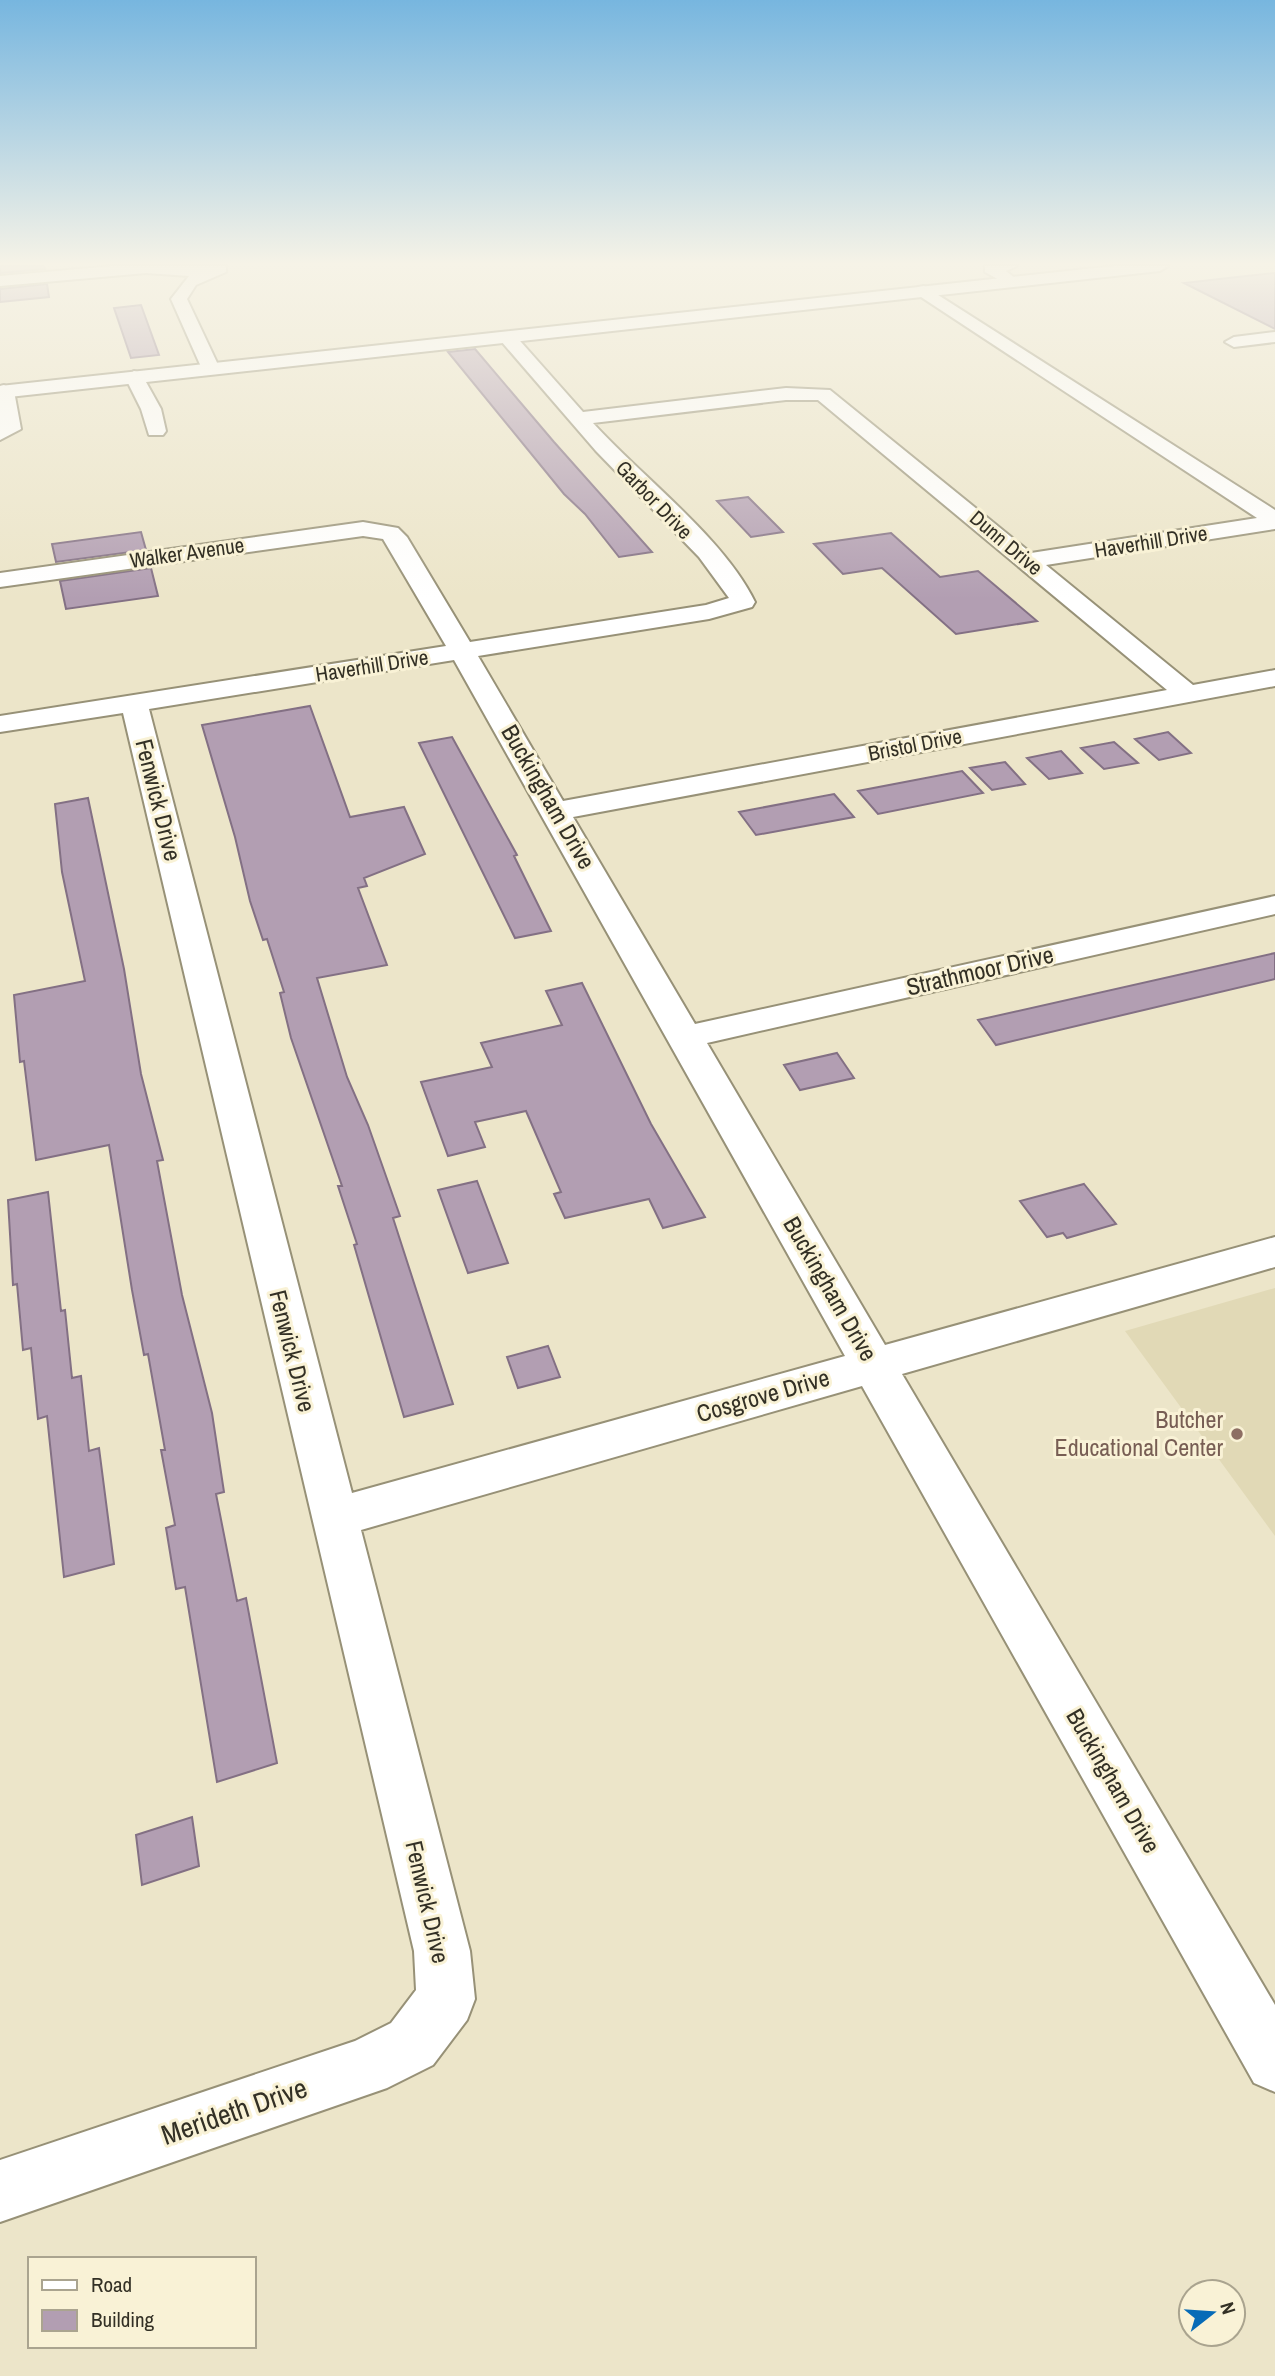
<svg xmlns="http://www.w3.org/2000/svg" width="1275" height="2376" font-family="'Archivo Narrow',sans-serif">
<rect width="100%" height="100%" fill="#ece5c9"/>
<path fill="#e1d9b6" d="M1275,1288V1536L1125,1331Z"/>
<path fill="#b29eb2" stroke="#837084" stroke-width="2" d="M0,266H44L45,269L0,273Z
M1275,273V329L1184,283L1237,277Z
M47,284L49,297L0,302V289Z
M141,305L159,355L131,358L114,308Z
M475,349L554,442L652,552L619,557L585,514L564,494L448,352Z
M748,497L783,532L751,537L717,501Z
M141,532L146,550L56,562L52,544Z
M891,533L940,577L978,571L1037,621L956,634L882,568L843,574L814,544Z
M151,568L158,596L66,609L60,581Z
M310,706L350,817L404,807L425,854L364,878L367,886L358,888L387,965L317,978L347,1077L368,1125L400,1216L393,1218L453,1404L404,1417L354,1245L357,1244L338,1186H342L291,1038L280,993L284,992L267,939L263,940L250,901L235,837L202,725Z
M1168,732L1191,753L1159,760L1135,739Z
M452,737L517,855L514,856L551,931L515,938L419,743Z
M1114,742L1138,763L1104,769L1081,748Z
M1061,751L1082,773L1049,779L1027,758Z
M1005,762L1025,784L992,790L970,768Z
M962,771L983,793L878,814L858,791Z
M834,794L854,817L756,835L739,812Z
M88,798L124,969L141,1074L163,1160L157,1161L182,1295L212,1413L224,1492L216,1494L237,1601L246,1598L277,1763L217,1782L185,1587L176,1589L166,1528L175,1525L161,1450H165L148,1354L144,1355L132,1290L109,1145L36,1160L24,1061L20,1062L14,995L85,981L62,872L55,804Z
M1275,953V979L996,1045L978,1020Z
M582,983L651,1124L705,1217L663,1228L649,1199L565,1218L554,1194L561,1192L526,1111L475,1122L485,1147L448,1156L421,1082L492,1067L481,1043L562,1025L546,991Z
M837,1053L854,1078L800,1090L784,1065Z
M477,1181L508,1263L468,1273L438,1190Z
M1084,1184L1116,1224L1067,1238L1063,1233L1047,1237L1020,1201Z
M48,1192L61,1311L65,1310L72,1378L81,1376L89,1451L99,1448L114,1564L64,1577L47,1416L38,1419L31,1348L23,1350L17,1284L13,1285L8,1200Z
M548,1346L560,1377L518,1388L507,1357Z
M192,1817L199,1866L142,1885L136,1835Z"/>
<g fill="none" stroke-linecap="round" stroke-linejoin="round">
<g stroke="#979177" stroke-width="4">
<path id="minor" d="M112,266H226V272L196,285L187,299L220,369L218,373H204L202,369L171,299L189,276L146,273L0,286V276Z
M985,266H1017L1006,271L1020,282L1012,287L985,272Z
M924,286L1275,510V529L1046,565L1193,685L1275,670V686L573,817L695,1024L1275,896V914L707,1043L885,1345L1275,1237V1267L902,1374L1275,2005V2092L1254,2083L862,1386L361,1530L470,1951L475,1999L467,2020L433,2065L387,2088L0,2222V2160L355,2041L391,2023L416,1990L414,1951L123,713L0,732V716L446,646L383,539L363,536L0,587V573L363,522L398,528L407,537L470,642L706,605L729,598L699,557L596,451L501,341L498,337L501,333H513L583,412L786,388L830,390L1031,553L1257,518L918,295L916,291L918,287ZM786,400H818L1167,690L563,801L478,656L709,619L752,607L755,602C724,538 642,477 593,423ZM454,660L845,1356L352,1493L149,709Z
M1275,332V342L1234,347L1225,342L1234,337Z
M134,371L141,373L161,409L166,431L163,435H149L141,409L125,377Z
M4,385L14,391L21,429L0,440V386Z"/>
</g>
<g stroke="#979177" stroke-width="4">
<path id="major" d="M1114,266H1168L1160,271L0,398V386Z"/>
</g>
<use href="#minor" fill="#fff" fill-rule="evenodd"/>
<use href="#major" fill="#fff" fill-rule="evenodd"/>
</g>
<linearGradient id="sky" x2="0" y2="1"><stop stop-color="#77b6df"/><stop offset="0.44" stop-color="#f6f3e7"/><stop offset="1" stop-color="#f6f3e7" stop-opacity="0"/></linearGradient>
<rect width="1275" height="599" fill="url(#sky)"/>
<circle fill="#8d6e63" stroke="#f9f2d6" stroke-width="2.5" cx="1237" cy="1434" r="7"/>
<g text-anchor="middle" stroke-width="6" stroke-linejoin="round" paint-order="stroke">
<g font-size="21" fill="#333025" stroke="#f9f2d6">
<text transform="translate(654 500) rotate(46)" y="7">Garbor Drive</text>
<text transform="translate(1151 542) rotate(-9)" y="7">Haverhill Drive</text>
<text transform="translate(1006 543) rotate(40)" y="7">Dunn Drive</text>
<text transform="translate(187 553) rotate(-8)" y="7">Walker Avenue</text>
<text transform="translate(372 666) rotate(-9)" y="7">Haverhill Drive</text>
<text transform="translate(915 745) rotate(-11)" y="7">Bristol Drive</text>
</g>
<g font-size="24" fill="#333025" stroke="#f9f2d6">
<text transform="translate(548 797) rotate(60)" y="8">Buckingham Drive</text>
<text transform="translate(158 800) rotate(76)" y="8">Fenwick Drive</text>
<text transform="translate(980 971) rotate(-13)" y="8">Strathmoor Drive</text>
<text transform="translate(830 1289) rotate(60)" y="8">Buckingham Drive</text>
<text transform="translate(292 1351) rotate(76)" y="8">Fenwick Drive</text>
<text transform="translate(763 1396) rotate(-16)" y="8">Cosgrove Drive</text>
<text transform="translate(1113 1781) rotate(60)" y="8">Buckingham Drive</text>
<text transform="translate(427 1902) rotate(77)" y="8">Fenwick Drive</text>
</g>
<g font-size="24" fill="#785e54" stroke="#f9f2d6" text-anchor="end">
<text x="1223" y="1428">Butcher<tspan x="1223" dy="28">Educational Center</tspan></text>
</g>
<g font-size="28" fill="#333025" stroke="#f9f2d6">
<text transform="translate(234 2111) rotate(-19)" y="10">Merideth Drive</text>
</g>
</g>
<rect x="28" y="2257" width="228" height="91" fill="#f9f2d6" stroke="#aaa48f" stroke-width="2"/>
<rect x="42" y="2280" width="35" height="10" fill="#ffffff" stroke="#aaa48f" stroke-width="2"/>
<text x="91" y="2292" font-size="21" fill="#333025">Road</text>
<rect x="42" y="2310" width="35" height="21" fill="#b29eb2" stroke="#aaa48f" stroke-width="2"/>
<text x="91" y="2327" font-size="21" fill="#333025">Building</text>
<g transform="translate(1212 2313) rotate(73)"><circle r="33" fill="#f9f2d6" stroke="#aaa48f" stroke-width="2"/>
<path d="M0-5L12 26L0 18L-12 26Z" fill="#076bb7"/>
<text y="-10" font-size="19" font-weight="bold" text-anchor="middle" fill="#333025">N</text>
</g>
</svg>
